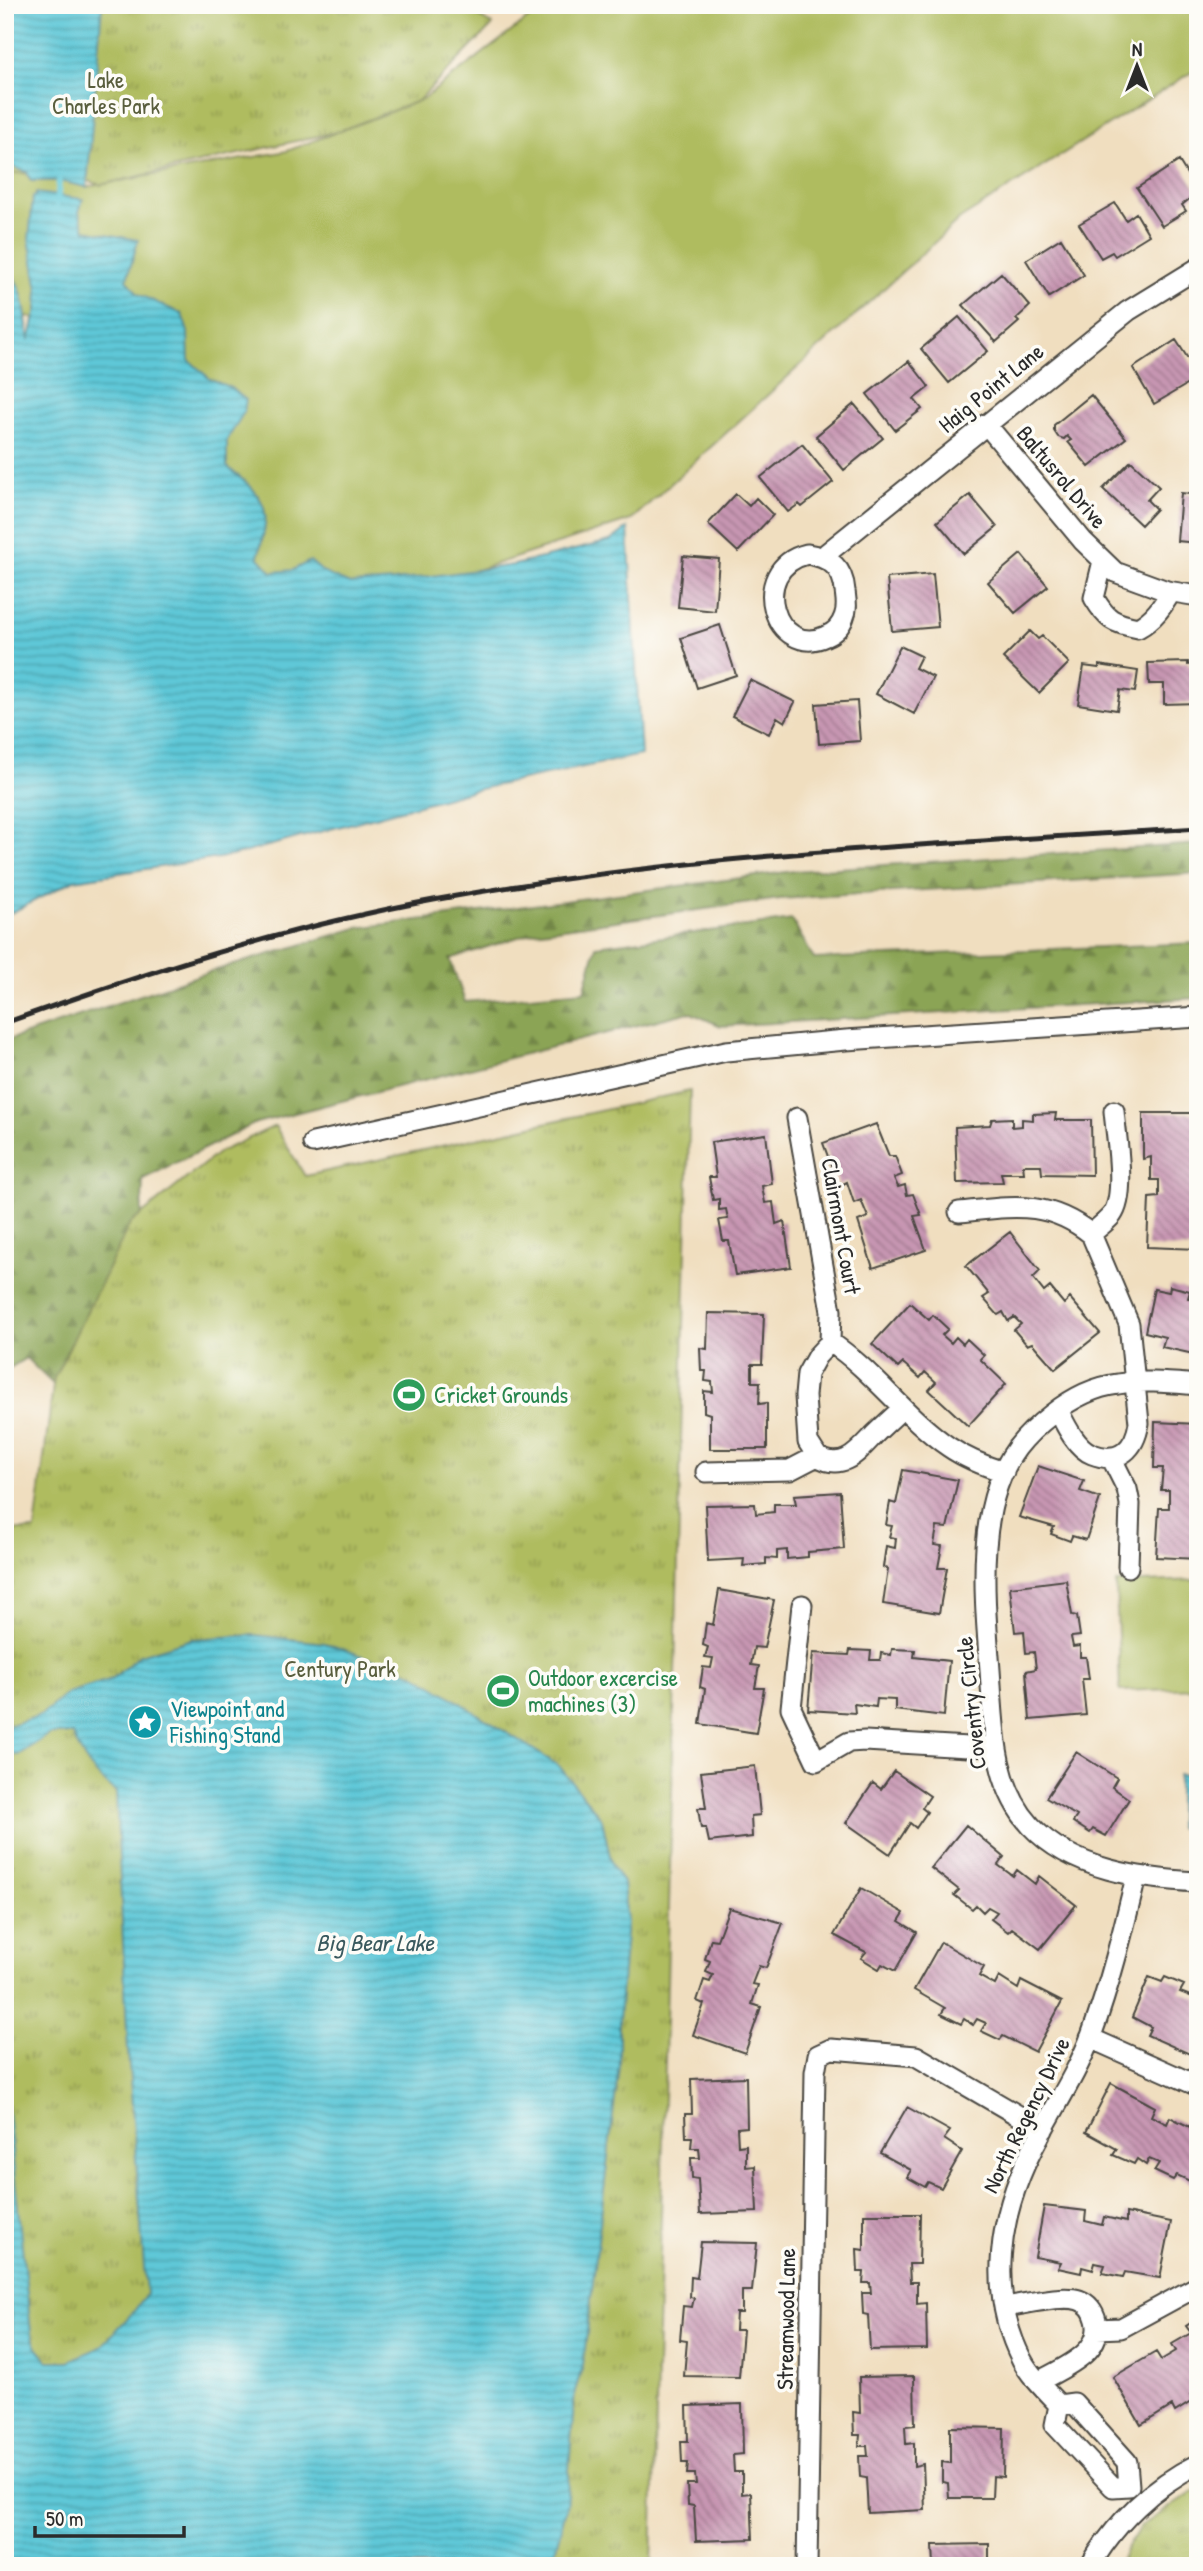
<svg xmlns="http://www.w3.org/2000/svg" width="1203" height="2571" font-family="'Patrick Hand',sans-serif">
<defs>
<pattern id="forest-firs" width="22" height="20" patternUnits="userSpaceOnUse" patternTransform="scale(1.75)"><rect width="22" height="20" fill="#8ba455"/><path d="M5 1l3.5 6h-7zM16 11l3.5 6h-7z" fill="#728647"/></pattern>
<pattern id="park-tufts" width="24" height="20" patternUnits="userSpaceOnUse" patternTransform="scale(1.75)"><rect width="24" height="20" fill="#afbc5e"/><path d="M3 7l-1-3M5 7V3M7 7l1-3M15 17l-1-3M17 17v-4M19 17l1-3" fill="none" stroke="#8f994e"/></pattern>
<pattern id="water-rules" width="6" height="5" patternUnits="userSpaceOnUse" patternTransform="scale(1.75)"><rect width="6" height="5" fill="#5ec8d8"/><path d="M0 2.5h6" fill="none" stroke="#4ea3af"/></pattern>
<pattern id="building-back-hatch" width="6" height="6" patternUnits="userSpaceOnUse" patternTransform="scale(1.75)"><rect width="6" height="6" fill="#c796b2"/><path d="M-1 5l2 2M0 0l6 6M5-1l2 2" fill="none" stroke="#a27b91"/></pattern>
</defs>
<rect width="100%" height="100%" fill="#fdfcf7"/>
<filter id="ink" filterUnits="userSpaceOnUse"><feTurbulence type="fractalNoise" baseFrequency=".0143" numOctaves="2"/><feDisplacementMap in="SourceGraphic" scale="14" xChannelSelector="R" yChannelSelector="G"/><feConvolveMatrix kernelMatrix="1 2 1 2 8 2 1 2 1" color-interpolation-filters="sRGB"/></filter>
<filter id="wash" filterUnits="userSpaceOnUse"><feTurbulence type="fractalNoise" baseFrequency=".00686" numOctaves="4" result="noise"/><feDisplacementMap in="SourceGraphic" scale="28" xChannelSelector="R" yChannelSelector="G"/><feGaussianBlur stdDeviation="1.57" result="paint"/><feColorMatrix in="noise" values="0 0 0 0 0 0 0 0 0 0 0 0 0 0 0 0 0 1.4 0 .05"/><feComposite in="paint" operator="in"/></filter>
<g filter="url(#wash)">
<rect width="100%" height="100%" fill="#f0debf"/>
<path fill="#afbc5e" stroke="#6d7444" stroke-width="2" d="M546,5H1198V68L960,219L631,520L443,581L284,600L104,333L5,312V164L27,172L31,181H59L87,187L287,151L423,99Z
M1198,1580V1688L1120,1691L1116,1583Z"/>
<path fill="url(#forest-firs)" stroke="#5b6840" stroke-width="2" d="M1198,844V873L780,899L534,932L450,959L465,1002L584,991L596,946L792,920L814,959L1198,943V998L721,1026L689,1012L256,1123L143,1179L139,1272L60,1391L26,1358L5,1371V1041L203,974L357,928L794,871Z"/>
<path fill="url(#park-tufts)" stroke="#6d7444" stroke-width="2" d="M5,5H459L493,25L418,101L336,132L100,185L69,174L5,173Z
M690,1091L652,2566H5V1530H35L54,1378L130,1224L219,1152L275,1126L305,1176Z
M1198,2489V2566H1116L1140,2527Z"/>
<path fill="url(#water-rules)" stroke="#447a82" stroke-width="2" d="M5,5H102L87,187L59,181H31L27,172L5,164Z
M36,193L83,199L79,212L85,230L138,240L127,279L138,294L182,314L188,332L189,360L210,379L231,388L246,400L244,412L227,440V466C235,475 245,480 252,488C274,511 264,531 258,557L272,572L293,570L310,561L324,573L350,584L394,581L514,565L610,541L628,528L641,755L470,791L231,856L74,880L5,916V268C26,284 25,316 29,340L37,309L38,290L29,239L33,196H36Z
M254,1635L325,1643L415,1674L559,1766L602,1819L612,1865L623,1883L627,1921L619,2021V2065L583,2366L575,2391L566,2509L551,2566H5V2375L12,2338L5,2239V2083L31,2332L37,2348L48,2361H69L101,2347L135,2310L146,2294L128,2052L116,1792C94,1774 83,1762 73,1734H50L18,1755L5,1754V1727L41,1715L68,1693L112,1679L140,1655L192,1639Z
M1178,1775H1198V1828H1178Z"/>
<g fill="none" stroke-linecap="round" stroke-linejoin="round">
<path stroke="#5ec8d8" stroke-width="6" d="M57,204L59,181"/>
</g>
<g id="blocks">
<path fill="url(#building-back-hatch)" d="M1179,161L1198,192L1182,205L1186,211L1162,226L1137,188Z
M1115,203L1126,220L1136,213L1149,235L1115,256L1112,252L1101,258L1079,224Z
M1061,238L1084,275L1049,297L1026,260Z
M1001,273L1030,306L1016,319L1019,322L996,342L963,305Z
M959,317L988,351L949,383L921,349Z
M1176,340L1198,374V378L1154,404L1133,368Z
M909,361L929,387L914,399L922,409L895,430L867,394Z
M1091,395L1126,438L1089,467L1068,442L1071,440L1067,436L1064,439L1058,437L1054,431V425Z
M854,404L883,438L844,470L816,436Z
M802,444L833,482L802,507L799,504L788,512L760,478Z
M1131,461L1159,487L1147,500L1156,509L1141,525L1103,489Z
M1181,493L1198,495V543L1177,541Z
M736,494L749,506L756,498L773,515L738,552L708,524Z
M970,495L997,527L964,554L937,522Z
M1021,554L1048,586L1015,613L988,582Z
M683,556L719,559L715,611L678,607Z
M933,574L938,627L892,631L887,578Z
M720,625L736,675L697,688L681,638Z
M1030,631L1038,639L1042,636L1069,663L1039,693L1003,658Z
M900,646L921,656L915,668L933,677L914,714L876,694Z
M1188,662V665L1198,664V703L1164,704V684H1149L1148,663Z
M1099,665L1138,671L1135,692L1120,690L1117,710L1078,704L1084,666L1099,668Z
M750,680L795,702L785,722L777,717L769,734L732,716Z
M857,701L860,741L819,744L816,704Z
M1056,1113L1055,1120H1091L1092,1175L1042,1174L1041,1165H1023L1024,1173H1001L1003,1182L957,1183L955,1127L990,1125L992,1119L1012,1118V1127L1022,1126V1119L1033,1120V1114Z
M1143,1113H1198V1249L1147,1247L1149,1198L1159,1197V1180H1151V1157L1143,1159Z
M876,1124L889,1156H895L902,1175L894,1178L898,1187L905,1185L907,1195L913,1194L921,1215L914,1216L926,1250L873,1268L858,1221L868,1217L861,1200L854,1203L847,1182L839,1186L823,1143Z
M766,1134L772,1184L762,1186L765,1203L773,1202L776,1224L784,1221L791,1267L735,1275L729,1241H723L719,1220L728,1219L726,1209L719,1210V1199L713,1200L709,1177H716L711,1142Z
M1010,1232L1040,1271L1033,1278L1044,1292L1050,1287L1064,1304L1070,1298L1100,1333L1055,1369L1032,1343L1027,1345L1014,1330L1021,1324L1014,1317L1008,1321L1003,1312L998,1315L983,1298L989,1294L966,1266Z
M1170,1286L1190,1291L1188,1298L1198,1300V1355L1162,1347L1165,1337L1145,1332L1154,1289L1169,1292Z
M910,1303L929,1320L933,1315L948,1329L942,1335L951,1343L956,1337L963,1344L967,1339L984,1355L980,1359L1006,1384L968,1426L929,1390L936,1382L925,1372L920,1378L903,1363L898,1368L872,1344Z
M708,1313L764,1314L762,1364H752V1382H760L759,1404L767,1403V1449H710V1414L704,1412V1391L713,1392L712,1382L705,1381L706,1371H701L700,1348L707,1349Z
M1155,1422L1198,1424V1559L1156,1557L1159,1508H1169V1490H1161L1163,1468H1154Z
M1038,1466L1084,1481L1080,1491L1100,1498L1086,1540L1072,1536L1070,1541L1051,1534L1054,1527L1019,1517Z
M903,1470L958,1480L947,1528L937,1527L934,1545L942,1546L938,1568H947L939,1613L883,1604L888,1569L883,1567L886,1546L895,1548L896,1538L889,1537L892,1526L886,1525L890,1502L896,1504Z
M840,1492L844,1549L808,1552V1557L787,1559V1550L777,1551V1559L766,1558V1564L743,1566L744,1559L708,1561L705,1505L755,1504L756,1514L774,1512V1504H796L794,1495Z
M1066,1580L1072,1615L1077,1616L1080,1636L1071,1637L1073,1647L1080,1646V1657H1086L1089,1679H1082L1086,1715L1030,1720L1026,1671L1036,1669L1034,1652L1026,1653L1024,1631L1015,1632L1010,1587Z
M719,1590L774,1600L764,1648L754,1647L751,1665L759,1666L755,1688H764L756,1733L700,1724L705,1689L700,1687L703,1667L711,1668L713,1658L705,1657L708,1647L703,1645L706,1623L713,1625Z
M892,1649L915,1650L914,1657L949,1661L944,1716L895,1710V1700L877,1699L876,1707L854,1704L855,1713L808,1710L813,1653L849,1655L850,1650L871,1651L870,1660H880L881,1653L891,1655Z
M1076,1752L1117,1778L1112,1787L1129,1799L1106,1836L1093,1829L1090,1833L1073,1822L1077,1816L1046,1798Z
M755,1766L760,1815L751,1816L752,1837L709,1842L706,1828H701L698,1808H706L701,1772Z
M894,1771L930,1796L922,1808L927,1812L916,1828L910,1823L890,1854L846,1823L873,1783L881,1789Z
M966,1825L1004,1857L998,1865L1013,1876L1017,1870L1035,1884L1039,1876L1076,1905L1040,1949L1012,1928L1008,1932L991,1919L997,1912L988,1907L983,1912L976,1905L972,1909L954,1895L959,1890L931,1868Z
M861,1888L904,1913L899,1921L917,1932L895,1971L882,1964L879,1969L861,1958L866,1952L834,1935Z
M729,1908L783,1923L766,1968L759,1966L752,1984L758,1985L752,2004L761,2007L745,2053L693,2035L704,2004L697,2001L704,1980L710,1982L713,1975L706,1972L710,1961L705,1959L711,1939L717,1940Z
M941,1942L984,1967L979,1976L995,1985L999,1977L1018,1989L1021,1981L1062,2002L1035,2052L1003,2036L1000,2040L981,2031L986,2023L977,2019L973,2025L964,2019L961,2024L941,2014L945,2008L914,1990Z
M1149,1977L1162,1982L1165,1977L1184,1985L1180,1992L1198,1999V2041L1192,2055L1147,2035L1151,2027L1132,2017Z
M746,2077L747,2127L737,2128L738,2146L746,2145V2167L755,2166L757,2212L700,2214L698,2179L692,2178L691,2158H700L699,2148H691L692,2137H686L685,2114H692L691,2079Z
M1111,2083L1155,2107L1151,2116L1167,2124L1170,2117L1190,2127L1193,2119L1198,2122V2185L1177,2175L1173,2180L1154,2171L1159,2163L1149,2159L1146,2165L1137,2159L1134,2164L1113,2155L1117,2149L1086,2132Z
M907,2107L950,2131L944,2139L962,2151L941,2188L928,2182L925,2187L907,2177L911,2170L880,2153Z
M1044,2206L1086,2211L1085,2221L1102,2225L1104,2217L1126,2222V2213L1171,2222L1160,2278L1125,2272L1123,2277L1102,2273L1105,2265L1095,2263L1093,2270L1082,2267L1081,2273L1058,2268L1061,2262L1035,2257Z
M864,2214H920L919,2264H909L910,2282H917V2304L926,2303L927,2349L870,2350L868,2315L863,2314L862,2293H871L870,2283H863L864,2272H858L857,2249L864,2250Z
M701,2242L757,2243L752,2291H742V2313H736L735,2330H743L739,2377L684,2376L687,2341L680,2340L683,2306L692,2307L694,2298L690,2297L691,2277L697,2278Z
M1198,2318V2392L1191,2395L1194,2400L1175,2412L1172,2406L1141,2425L1113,2377L1156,2352L1161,2360L1176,2351L1172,2344L1191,2333L1186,2326Z
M914,2376L915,2425L905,2426L906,2444L914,2443V2466L923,2464L925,2510L868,2513L866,2478L860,2477L859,2456H868L867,2446H859L860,2435H854L853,2412L860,2413L859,2377Z
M742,2404L743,2454L733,2455L734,2472H742V2494L751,2493L753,2539L696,2541L694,2506L688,2505L687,2484H696L695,2474H687L688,2463H682L681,2441H688L687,2406Z
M950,2427L1004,2428L1003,2477L993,2476L992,2498H949L948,2483L942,2482V2462L950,2463Z
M989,2544V2566H934L933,2545Z"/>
</g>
</g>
<g filter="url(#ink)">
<use href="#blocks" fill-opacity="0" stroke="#494641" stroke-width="2"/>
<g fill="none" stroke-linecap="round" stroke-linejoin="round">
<g stroke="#494641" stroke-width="23">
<path id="minor" d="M986,424L1083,541L1115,572L1167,591L1198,596
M807,554C829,557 843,567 845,591C846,600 848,608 844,617C841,626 834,633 826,636C775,660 746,569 807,554Z
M825,558L827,553L1128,311L1198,268
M1103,561L1094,598C1107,620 1113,623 1138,628C1154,619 1162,607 1171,592
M797,1118L831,1311L830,1342L817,1356L807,1374L805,1396L808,1442L817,1456
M313,1143L726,1051L846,1040L1198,1017
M959,1212C1012,1207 1047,1199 1091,1234C1098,1228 1106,1222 1112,1215C1127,1195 1116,1136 1114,1111
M830,1342C874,1371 905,1417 949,1447C965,1458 985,1466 1004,1472
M1198,1385C1172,1383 1144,1380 1118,1384C1093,1387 1071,1399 1052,1414C1039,1424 1027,1435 1017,1448C974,1507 985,1601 990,1670C994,1722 992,1784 1031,1826C1072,1870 1141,1879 1198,1882
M1058,1410C1065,1424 1076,1448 1092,1454C1120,1465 1135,1448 1139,1423L1129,1324L1091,1234
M1111,1457L1127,1489L1130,1504L1128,1567
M706,1472L790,1470L817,1456C842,1472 857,1453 874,1435C883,1426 893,1417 903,1408
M802,1605L791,1708L816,1761L849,1742L865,1741L968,1747L996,1745
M1090,2038L1198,2086
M1004,2307C1023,2305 1061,2294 1079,2300C1088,2303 1094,2311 1096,2320C1105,2353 1060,2369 1038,2382
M1097,2329L1121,2328L1198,2286
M1074,2403L1127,2462L1129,2486L1113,2487L1055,2425L1059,2405Z
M1059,2405C1046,2391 1031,2377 1022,2360C987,2292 999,2215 1032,2150C1051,2112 1076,2076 1091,2036C1110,1985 1123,1931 1136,1877
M807,2566L815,2072L818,2055L831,2049L916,2056L1043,2130
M1090,2566C1115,2523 1153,2486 1198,2464"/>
</g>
<use href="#minor" stroke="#fff" stroke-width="19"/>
<path stroke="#2b2b2b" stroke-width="5" d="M5,1023C147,972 290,926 439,899C688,853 945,844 1198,828"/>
</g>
</g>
<defs>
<g id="stadium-disc" transform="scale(1.75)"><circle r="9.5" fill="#2e9e5b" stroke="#fdfcf7"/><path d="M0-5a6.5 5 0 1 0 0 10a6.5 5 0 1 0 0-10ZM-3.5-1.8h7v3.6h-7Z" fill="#fff"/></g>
<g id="sight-disc" transform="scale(1.75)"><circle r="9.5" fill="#0f9aa8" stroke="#fdfcf7"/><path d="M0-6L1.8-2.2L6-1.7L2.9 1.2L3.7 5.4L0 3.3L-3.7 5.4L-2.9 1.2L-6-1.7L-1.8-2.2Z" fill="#fff"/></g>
</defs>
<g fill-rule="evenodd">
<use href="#stadium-disc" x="409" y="1395"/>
<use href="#stadium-disc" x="503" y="1691"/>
<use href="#sight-disc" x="145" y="1722"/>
</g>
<g text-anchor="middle" stroke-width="7" stroke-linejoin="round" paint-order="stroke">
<g font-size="23" fill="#595e3d" stroke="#fdfcf7">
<text x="106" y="88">Lake<tspan x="106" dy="26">Charles Park</tspan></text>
<text x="340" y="1677">Century Park</text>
</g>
<g font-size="23" fill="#2b2b2b" stroke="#fdfcf7">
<text transform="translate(991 388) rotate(-39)" y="8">Haig Point Lane</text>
<text transform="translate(1062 477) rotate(50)" y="8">Baltusrol Drive</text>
<text transform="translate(841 1226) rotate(80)" y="8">Clairmont Court</text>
<text transform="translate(971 1703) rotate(-96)" y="8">Coventry Circle</text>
<text transform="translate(1026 2115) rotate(-64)" y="8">North Regency Drive</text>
<text transform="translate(786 2319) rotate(-89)" y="8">Streamwood Lane</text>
</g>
<g font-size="23" fill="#27864d" stroke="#fdfcf7" text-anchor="start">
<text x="434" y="1403">Cricket Grounds</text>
<text x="528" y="1686">Outdoor excercise<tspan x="528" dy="26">machines (3)</tspan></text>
</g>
<g font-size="23" fill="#0d838f" stroke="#fdfcf7" text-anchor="start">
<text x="170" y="1717">Viewpoint and<tspan x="170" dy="26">Fishing Stand</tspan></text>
</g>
<g font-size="24" font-style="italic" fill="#3a5a5f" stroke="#fdfcf7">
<text x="375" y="1951">Big Bear Lake</text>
</g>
</g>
<rect width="1203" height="2571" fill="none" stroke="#fdfcf7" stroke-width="28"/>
<g transform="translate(1137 66)" stroke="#fdfcf7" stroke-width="5" paint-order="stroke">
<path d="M0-5L12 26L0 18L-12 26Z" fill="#2b2b2b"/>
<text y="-10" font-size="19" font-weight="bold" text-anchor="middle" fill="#2b2b2b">N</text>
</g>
<path d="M35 2526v10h149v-10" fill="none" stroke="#2b2b2b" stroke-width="3.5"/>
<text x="46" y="2526" font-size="21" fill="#2b2b2b" stroke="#fdfcf7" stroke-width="5" paint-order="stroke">50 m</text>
</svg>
